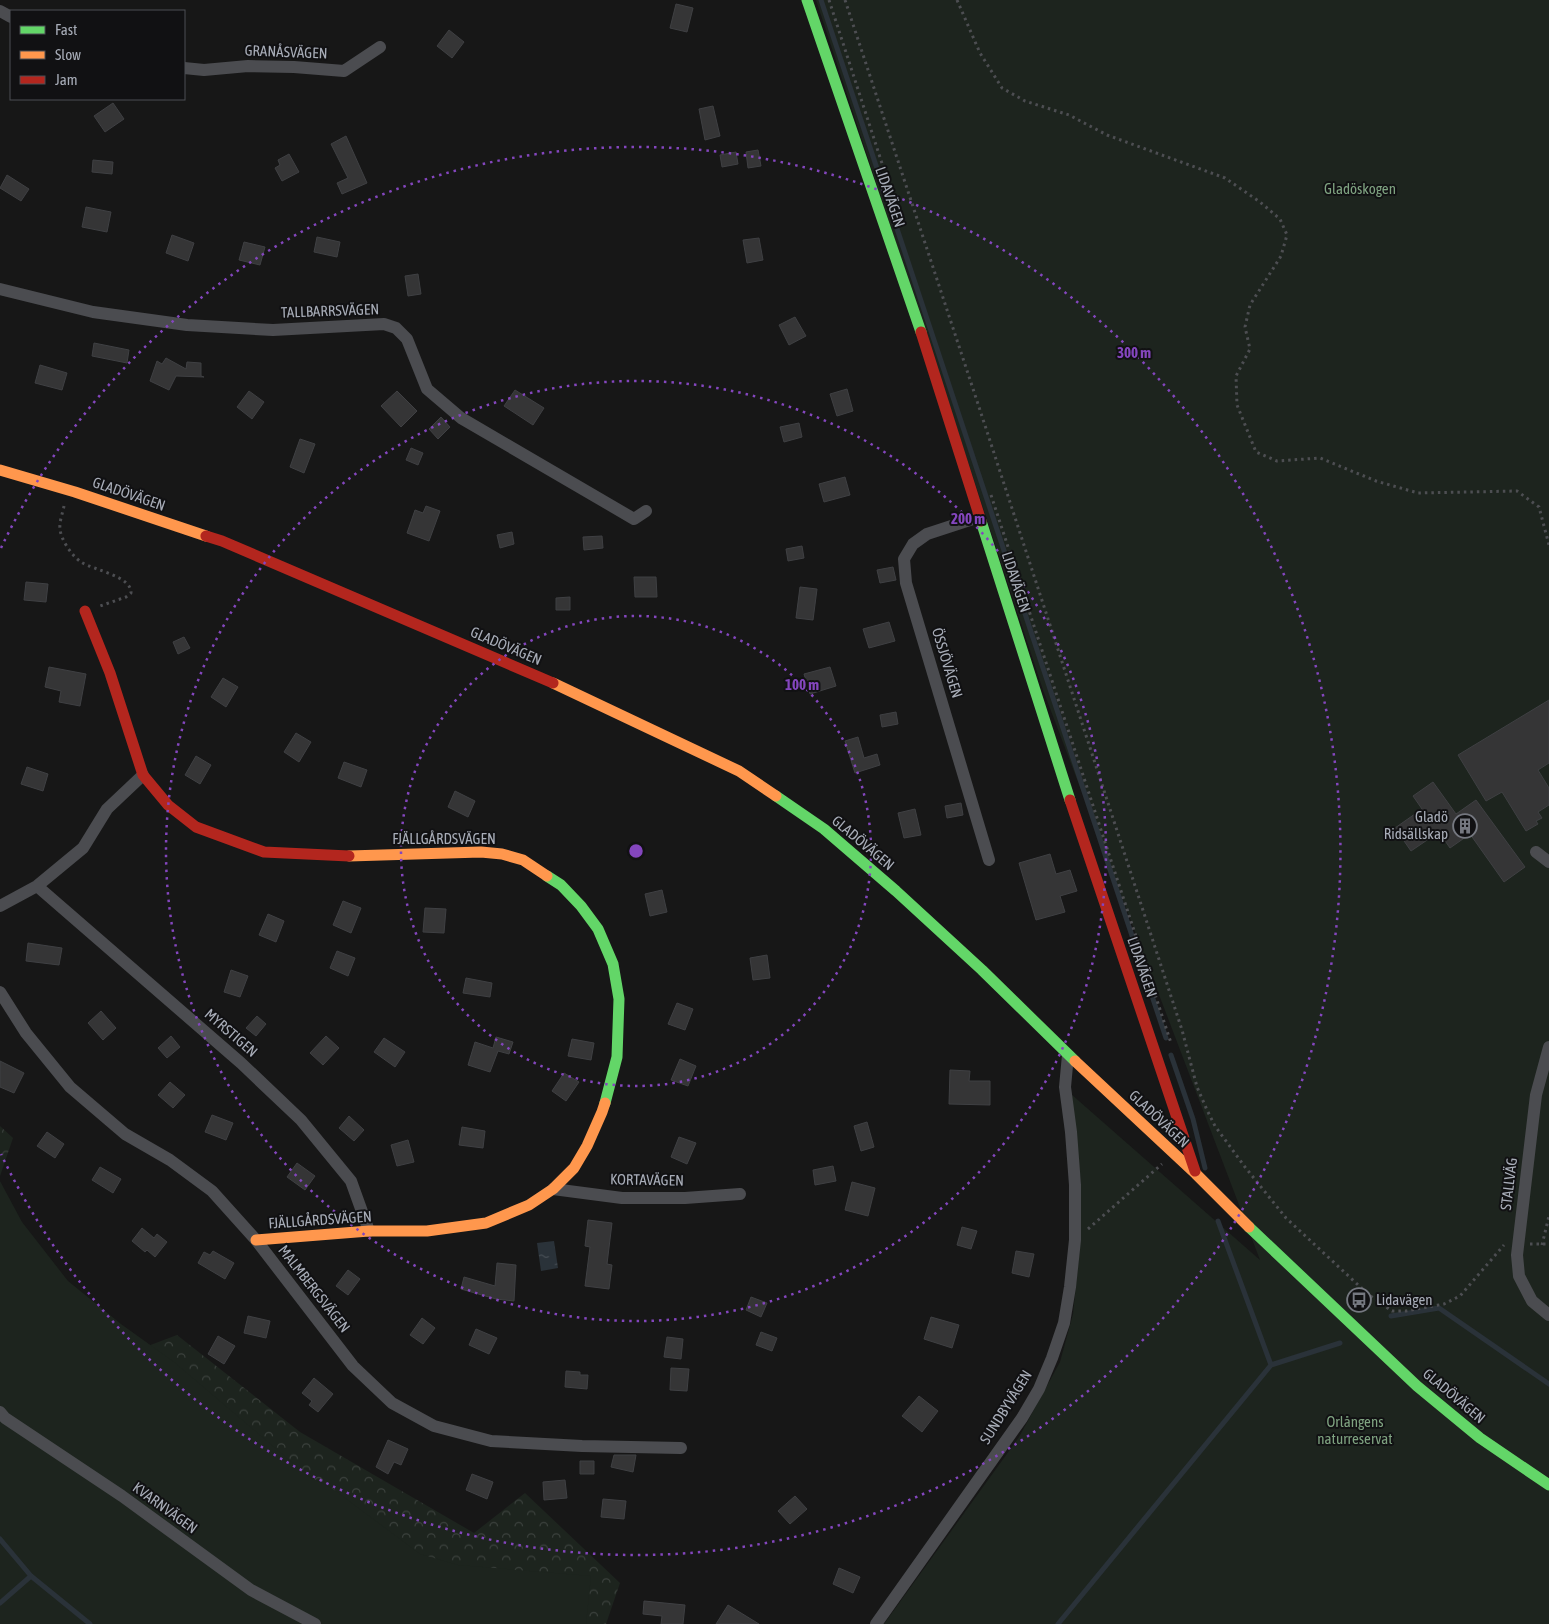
<svg xmlns="http://www.w3.org/2000/svg" width="1549" height="1624" font-family="'Asap Condensed',sans-serif">
<defs>
<pattern id="forest-crowns" width="20" height="18" patternUnits="userSpaceOnUse" patternTransform="scale(1.25)"><rect width="20" height="18" fill="#1d241e"/><path d="M2 6a3 3 0 1 1 6 0M12 15a3 3 0 1 1 6 0" fill="none" stroke="#3b413d"/></pattern>
<pattern id="water-ripples" width="26" height="14" patternUnits="userSpaceOnUse" patternTransform="scale(1.25)"><rect width="26" height="14" fill="#2a3239"/><path d="M2 4q2-2 4 0t4 0M15 11q2-2 4 0t4 0" fill="none" stroke="#464d54"/></pattern>
</defs>
<rect width="100%" height="100%" fill="#171717"/>
<path fill="url(#forest-crowns)" d="M0,1126L13,1138L0,1176Z
M0,1282L87,1369L177,1335L300,1432L474,1533L525,1493L620,1583L606,1624H289L0,1610Z"/>
<path fill="#1d241e" d="M816,0H1549V1624H884L1019,1437L1060,1362L1073,1314L1080,1246L1081,1184L1071,1094L1260,1260L1043,690Z
M0,1181L22,1222L68,1281L121,1324L174,1362L308,1476L333,1489L420,1554L458,1565L591,1576L586,1624H0Z"/>
<path fill="url(#water-ripples)" d="M554,1241L558,1268L541,1271L537,1243Z"/>
<g fill="none" stroke-linecap="round" stroke-linejoin="round">
<path stroke="#2a3239" stroke-width="5" d="M821,0L1166,1038
M1171,1055L1193,1119L1205,1168
M1391,1316L1439,1308L1549,1384
M1271,1365L1340,1343
M0,1539L31,1576L90,1624
M0,1603L31,1576
M1058,1624L1271,1365L1218,1221"/>
</g>
<path fill="#353536" stroke="#3f4043" d="M676,4L693,8L687,32L670,28Z
M449,30L464,42L452,58L437,46Z
M113,103L124,119L105,132L94,116Z
M713,106L720,136L705,140L699,109Z
M346,136L367,183L342,194L337,183L348,178L331,144Z
M758,150L761,166L748,168L746,152Z
M736,152L738,164L722,167L720,155Z
M289,154L299,172L282,181L275,168L280,165L278,160Z
M93,160L113,162L112,174L92,172Z
M7,175L29,189L21,201L0,188Z
M86,207L111,212L107,232L82,227Z
M172,235L194,243L188,261L166,253Z
M317,237L340,242L337,257L314,252Z
M759,238L763,260L747,263L743,240Z
M244,242L265,247L260,265L239,260Z
M418,274L421,294L408,296L405,276Z
M795,317L806,336L789,345L779,325Z
M94,343L129,350L127,363L92,356Z
M166,358L186,369L187,362L201,363V376L204,377L176,376L169,390L150,381L157,361L162,364Z
M40,365L67,373L62,390L35,383Z
M847,389L853,411L837,416L830,394Z
M515,390L544,408L533,425L504,406Z
M249,391L264,402L252,419L237,407Z
M397,391L417,411L401,427L381,406Z
M441,417L450,427L438,439L429,429Z
M799,423L802,437L784,442L780,427Z
M300,439L315,444L304,473L290,467Z
M411,448L423,453L418,465L406,460Z
M845,477L850,495L824,502L819,484Z
M426,506L440,511L429,541L407,533L415,510L423,513Z
M512,532L514,544L500,548L497,535Z
M602,536L603,548L584,550L583,537Z
M802,546L804,558L788,561L786,549Z
M893,567L896,580L880,583L877,570Z
M634,577H656L657,597H635Z
M26,582L48,584L46,602L24,600Z
M800,587L817,589L813,620L796,618Z
M570,597V610H556V598Z
M889,622L895,641L869,648L863,629Z
M184,637L190,648L178,654L173,642Z
M49,667L86,674L80,706L59,702L61,691L45,687Z
M830,667L836,686L810,694L804,674Z
M223,678L238,687L226,707L211,697Z
M1549,700V763L1538,770L1549,788V805L1538,812L1542,818L1536,821L1538,824L1526,831L1502,792L1486,801L1458,755Z
M896,712L898,724L882,727L880,715Z
M296,733L311,742L299,762L284,752Z
M858,737L864,758L877,754L880,765L855,773L845,741Z
M196,756L211,765L200,784L185,775Z
M344,762L367,770L361,787L338,778Z
M27,767L48,774L43,791L21,784Z
M1433,782L1456,814L1476,800L1525,867L1504,882L1470,834L1450,848L1439,832L1411,851L1395,828L1422,809L1413,796Z
M455,791L475,801L468,817L448,807Z
M961,803L963,815L947,818L945,806Z
M915,809L921,835L904,838L898,813Z
M1050,854L1056,874L1070,870L1077,891L1060,896L1065,912L1036,920L1019,863Z
M662,890L667,912L650,916L645,894Z
M343,901L361,908L351,933L333,925Z
M425,908L446,909L444,933L423,932Z
M268,914L284,921L276,942L259,935Z
M28,943L62,948L59,965L26,961Z
M337,951L355,958L348,976L330,968Z
M767,955L770,978L753,980L750,958Z
M231,970L248,976L240,997L224,992Z
M466,978L492,983L490,997L463,993Z
M677,1003L693,1009L685,1030L668,1024Z
M101,1011L116,1028L103,1040L88,1023Z
M257,1016L266,1024L256,1036L246,1028Z
M171,1036L180,1047L167,1058L158,1048Z
M326,1036L339,1048L323,1065L310,1053Z
M496,1037L513,1042L509,1054L498,1051L490,1072L468,1065L475,1042L493,1048Z
M384,1038L405,1052L395,1067L374,1052Z
M572,1039L594,1043L591,1060L568,1056Z
M680,1059L696,1066L688,1086L671,1080Z
M0,1061L24,1073L14,1093L0,1087Z
M950,1070L970,1071L969,1081H990V1105L949,1104Z
M564,1073L579,1082L566,1101L552,1091Z
M170,1082L185,1095L173,1108L158,1095Z
M212,1115L233,1123L226,1140L205,1132Z
M349,1116L364,1130L354,1141L339,1128Z
M867,1122L874,1147L861,1151L854,1126Z
M462,1127L485,1131L483,1148L459,1145Z
M47,1132L64,1144L55,1158L37,1146Z
M679,1137L696,1143L687,1164L671,1157Z
M408,1140L414,1162L397,1166L391,1145Z
M297,1163L315,1176L305,1190L287,1177Z
M833,1166L836,1181L815,1185L813,1170Z
M100,1167L121,1179L113,1193L92,1180Z
M852,1182L875,1188L868,1216L845,1210Z
M588,1220L612,1223L607,1264L612,1265L609,1289L585,1286L590,1247L585,1246Z
M962,1227L977,1231L971,1249L957,1245Z
M142,1228L154,1238L157,1234L167,1242L155,1257L147,1250L145,1252L132,1241Z
M213,1251L234,1263L225,1279L198,1263L204,1252L210,1255Z
M1016,1251L1034,1254L1029,1277L1012,1273Z
M497,1263L516,1265L514,1301L496,1299L461,1289L464,1277L495,1286Z
M348,1270L360,1279L348,1295L336,1286Z
M751,1297L767,1303L761,1317L746,1310Z
M248,1316L270,1321L266,1338L244,1333Z
M931,1317L959,1325L952,1348L924,1339Z
M422,1318L435,1328L423,1344L410,1335Z
M476,1329L497,1338L489,1354L469,1345Z
M761,1332L777,1338L772,1351L756,1345Z
M218,1336L235,1346L224,1364L208,1354Z
M667,1337L683,1339L681,1359L664,1357Z
M671,1368L689,1369L687,1391L670,1390Z
M566,1371L580,1372V1375H588L587,1389L565,1387Z
M314,1378L333,1394L318,1412L309,1405L312,1401L302,1393Z
M919,1396L938,1411L922,1432L902,1416Z
M388,1440L408,1449L401,1465L394,1462L388,1474L376,1467Z
M614,1455H636L633,1472L611,1467Z
M580,1461H594V1474H580Z
M472,1474L493,1482L487,1499L466,1490Z
M565,1480L567,1498L544,1500L543,1482Z
M795,1496L807,1509L790,1524L778,1511Z
M603,1499L626,1501L624,1519L601,1517Z
M839,1568L860,1577L853,1593L833,1584Z
M644,1601L685,1605L683,1624H661L662,1616L643,1614Z
M728,1605L759,1624H716Z"/>
<g fill="none" stroke-linecap="round" stroke-linejoin="round">
<path stroke="#4d4e52" stroke-width="3" stroke-dasharray="2.5 4" stroke-linecap="butt" d="M829,0L889,185
M845,0L978,404L1182,1030L1197,1087L1207,1110L1215,1126L1245,1167L1286,1218L1369,1295L1392,1311H1406L1444,1304L1460,1296L1504,1245
M957,0L980,53L1002,88L1025,101L1069,115L1107,135L1225,178L1260,202L1280,219L1287,235L1281,256L1250,305L1245,327L1250,349L1236,376L1237,405L1256,452L1277,461L1320,458L1376,481L1418,493L1517,491L1539,507L1549,545
M991,495L1171,1043
M64,506C63,512 59,522 60,529C61,540 72,556 81,562C93,570 132,576 131,593L126,597L100,606
M1088,1229L1162,1164
M1530,1244H1549
M1542,1245L1549,1216"/>
<path stroke="#4b4c50" stroke-width="12" d="M0,11L11,17
M184,68L204,70L248,66L294,67L344,71L380,47
M0,289L93,312L187,325L273,330L384,324L396,328L407,339L427,389L461,418L634,519L646,511
M979,517L927,534L913,544L904,559L906,583L989,860
M1536,852L1549,862
M37,886L241,1063L301,1120L351,1181L369,1231
M0,906L37,886L83,848L107,809L143,775
M0,992L26,1033L70,1087L125,1134L170,1160L212,1191L256,1240L353,1366L392,1403L434,1426L491,1441L582,1446L681,1448
M1549,1047L1536,1095L1517,1255L1519,1276L1532,1301L1549,1315
M553,1189L622,1198H685L740,1194
M0,1412L5,1418L122,1496L251,1590L315,1624
M876,1624L1022,1418L1039,1389L1052,1358L1064,1323L1070,1287L1075,1240V1185L1071,1132L1065,1087L1068,1055"/>
<path stroke="#63d668" stroke-width="11" d="M807,0L921,332
M981,521L1070,800
M776,796L824,829L896,891L982,970L1075,1061
M547,876L561,885L581,906L598,929L613,964L619,999L617,1057L605,1103
M1249,1227L1417,1386L1480,1438L1549,1485"/>
<path stroke="#ff974d" stroke-width="11" d="M0,470L75,492L206,536
M553,683L739,771L776,796
M349,856L481,852L502,854L523,860L547,876
M1075,1061L1196,1174L1249,1227
M256,1240L369,1231H427L486,1223L529,1205L553,1189L574,1168L587,1146L602,1112L605,1103"/>
<path stroke="#b3261e" stroke-width="11" d="M921,332L981,521
M206,536L222,541L553,683
M85,611L110,673L143,775L168,805L196,827L264,852L349,856
M1070,800L1195,1171"/>
</g>
<g fill="none" stroke="#8446be" stroke-width="2.5" stroke-dasharray="2.5 5">
<circle cx="636" cy="851" r="235"/>
<circle cx="636" cy="851" r="470"/>
<path d="M1 548A704 704 0 1 1 1 1154"/>
</g>
<defs>
<g id="building-ring" transform="scale(1.25)"><circle r="9.5" fill="#111113" stroke="#757880" stroke-width="1.5"/><path d="M-4-6H4V6H1V3H-1V6H-4ZM-2.5-4.3h1.7v1.8h-1.7ZM.8-4.3h1.7v1.8H.8ZM-2.5-1h1.7V.8h-1.7ZM.8-1h1.7V.8H.8Z" fill="#757880"/></g>
<g id="bus-ring" transform="scale(1.25)"><circle r="9.5" fill="#111113" stroke="#757880" stroke-width="1.5"/><path d="M-5-6H5V4H4V6H2V4H-2V6H-4V4H-5ZM-3.5-4V0h7V-4ZM-3.5 1.2v1.5H-2V1.2ZM2 1.2v1.5H3.5V1.2Z" fill="#757880"/></g>
</defs>
<g fill-rule="evenodd">
<use href="#building-ring" x="1465" y="826"/>
<use href="#bus-ring" x="1359" y="1300"/>
</g>
<g text-anchor="middle" stroke-width="4" stroke-linejoin="round" paint-order="stroke">
<g font-size="15" fill="#a8adb8" stroke="#111113">
<text transform="translate(286 52) rotate(2)" y="5">GRANÅSVÄGEN</text>
<text transform="translate(890 197) rotate(71)" y="5">LIDAVÄGEN</text>
<text transform="translate(330 311) rotate(-2)" y="5">TALLBARRSVÄGEN</text>
<text transform="translate(129 494) rotate(19)" y="5">GLADÖVÄGEN</text>
<text transform="translate(1016 582) rotate(72)" y="5">LIDAVÄGEN</text>
<text transform="translate(506 646) rotate(23)" y="5">GLADÖVÄGEN</text>
<text transform="translate(947 663) rotate(73)" y="5">ÖSSJÖVÄGEN</text>
<text x="444" y="844">FJÄLLGÅRDSVÄGEN</text>
<text transform="translate(863 843) rotate(40)" y="5">GLADÖVÄGEN</text>
<text transform="translate(1142 967) rotate(71)" y="5">LIDAVÄGEN</text>
<text transform="translate(231 1033) rotate(41)" y="5">MYRSTIGEN</text>
<text transform="translate(1159 1119) rotate(43)" y="5">GLADÖVÄGEN</text>
<text transform="translate(647 1180) rotate(1)" y="5">KORTAVÄGEN</text>
<text transform="translate(1509 1184) rotate(-83)" y="5">STALLVÄG</text>
<text transform="translate(320 1220) rotate(-4)" y="5">FJÄLLGÅRDSVÄGEN</text>
<text transform="translate(314 1289) rotate(52)" y="5">MALMBERGSVÄGEN</text>
<text transform="translate(1454 1396) rotate(40)" y="5">GLADÖVÄGEN</text>
<text transform="translate(1006 1407) rotate(-58)" y="5">SUNDBYVÄGEN</text>
<text transform="translate(165 1508) rotate(36)" y="5">KVARNVÄGEN</text>
</g>
<g font-size="15" fill="#7fa381" stroke="#111113">
<text x="1360" y="194">Gladöskogen</text>
<text x="1355" y="1427">Orlångens<tspan x="1355" dy="17">naturreservat</tspan></text>
</g>
<g font-size="15" fill="#a8adb8" stroke="#111113" text-anchor="end">
<text x="1448" y="822">Gladö<tspan x="1448" dy="17">Ridsällskap</tspan></text>
<text x="1376" y="1305" text-anchor="start">Lidavägen</text>
</g>
</g>
<circle cx="636" cy="851" r="8" fill="#8446be" stroke="#111113" stroke-width="2.5"/>
<g font-size="15" text-anchor="middle" font-weight="bold" fill="#8446be" stroke="#111113" stroke-width="4" stroke-linejoin="round" paint-order="stroke">
<text x="1134" y="358">300 m</text>
<text x="968" y="524">200 m</text>
<text x="802" y="690">100 m</text>
</g>
<rect x="10" y="10" width="175" height="90" fill="#111113" stroke="#4d4f55"/>
<rect x="20" y="26" width="25" height="8" fill="#63d668" stroke="#4d4f55"/>
<text x="55" y="35" font-size="15" fill="#a8adb8">Fast</text>
<rect x="20" y="51" width="25" height="8" fill="#ff974d" stroke="#4d4f55"/>
<text x="55" y="60" font-size="15" fill="#a8adb8">Slow</text>
<rect x="20" y="76" width="25" height="8" fill="#b3261e" stroke="#4d4f55"/>
<text x="55" y="85" font-size="15" fill="#a8adb8">Jam</text>
</svg>
